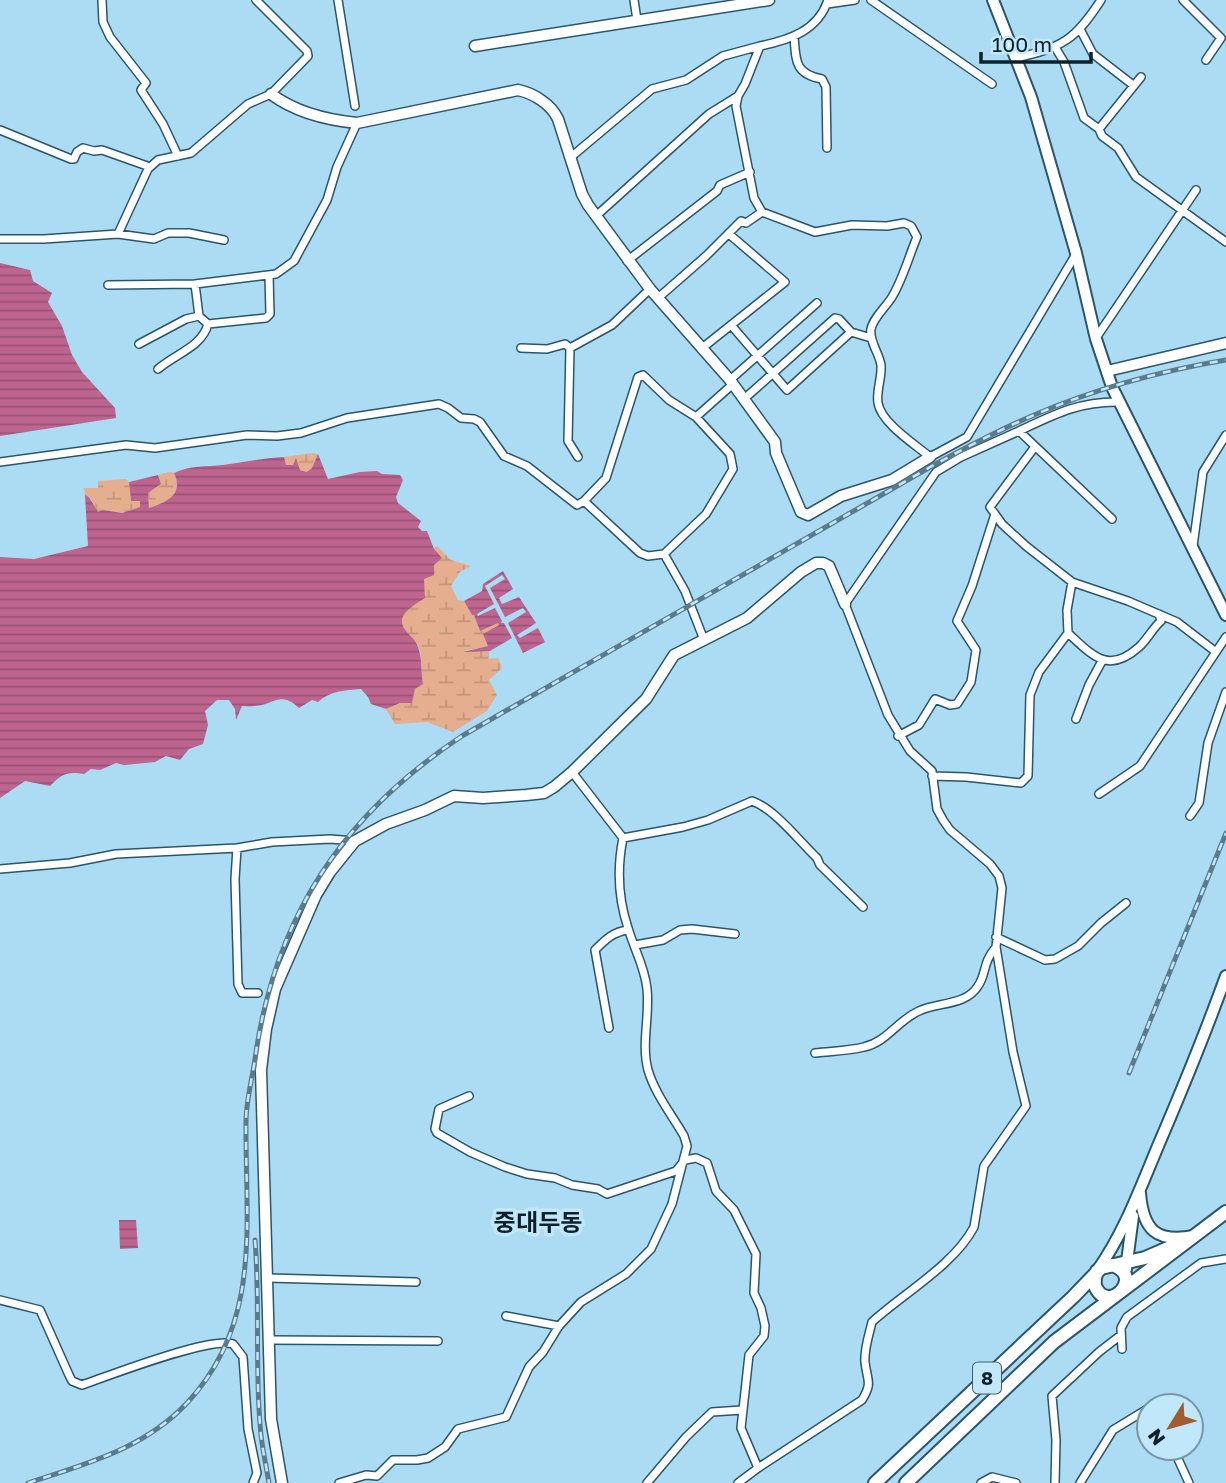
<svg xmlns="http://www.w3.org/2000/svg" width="1226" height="1483" font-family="'Golos Text','Noto Sans KR',sans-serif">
<defs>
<pattern id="wetland-marsh" width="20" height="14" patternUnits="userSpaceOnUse" patternTransform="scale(1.75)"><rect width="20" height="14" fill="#e5ae8e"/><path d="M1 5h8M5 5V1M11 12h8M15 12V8" fill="none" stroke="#c3957b"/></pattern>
<pattern id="water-rules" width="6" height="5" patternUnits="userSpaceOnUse" patternTransform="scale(1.75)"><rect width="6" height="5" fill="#be658f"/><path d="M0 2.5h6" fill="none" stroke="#995375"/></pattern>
</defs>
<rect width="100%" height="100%" fill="#acdbf4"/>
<path fill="url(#wetland-marsh)" d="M312,453L318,454L312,468L308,472L300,470L296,459L293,465H286L284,457Z
M169,472L174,473C184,494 167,502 149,509L148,493L161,484L158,475Z
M126,479L129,482L131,501H140V507L122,513L103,510L98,513L90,497L85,495L84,488H98V481Z
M437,546L451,560L471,566L460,572L451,586L458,600L464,601L472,615L474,614L480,631L498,623L500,625L489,646L463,651L489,650V659L498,658L502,668L489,680L497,695L487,711L453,732L427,722L395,724L386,709L400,703H412L415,689L423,684C421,673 422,660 420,650C417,640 408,637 403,628C396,614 416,600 424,591V579L434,549Z"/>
<path fill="url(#water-rules)" d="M0,263L30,270L33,281L52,293L48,302L62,326L72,355L82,372L115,408L116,418L0,436Z
M318,454L328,479L360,472L377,471L382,474L400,475L403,480L396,497L398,503L421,521L418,527L422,531H427L434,549L442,558L434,565V575L424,579L425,598C414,605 393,616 406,631C412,638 417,641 419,650C422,660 421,673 423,684L415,689L412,703H400L386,709L371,704L368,697L361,689C345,690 330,691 318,702L312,700L299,708C280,690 274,705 254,706C250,707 246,706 242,706L236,720L235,709L229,700H217L205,711L208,725L203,744L189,749L180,760L166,756L155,762L124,765L116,763L100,770L91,769L84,774C68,771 61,774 50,786L25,781L0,798V557L34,559L88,546L85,495L89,497L98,512L103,510L122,513L140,507V501H131L129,482L158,475L161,484L148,493L149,508C167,502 184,494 174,473C190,465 206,467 223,465C244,462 263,458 284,457L286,465H293L296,458L300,470L307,472L312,468Z
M503,571L513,589L499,598L502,604L519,597L536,623L517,635L520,638L538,628L545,642L523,653L508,623L526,612L523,608L505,617L490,588L505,579L502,575L485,586L494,604L477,614L478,616L495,608L502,621L501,623H504L512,638L490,651L463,652L488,646L483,634L499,625L498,623L480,631L474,615H472L464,601L482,591L483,584Z
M119,1220H136L138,1248L120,1249Z"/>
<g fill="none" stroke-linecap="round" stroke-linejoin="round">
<g stroke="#2a566b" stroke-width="10">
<path id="minor" d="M102,0L103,22L110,37L146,83L141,90L163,124L178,156
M338,0L355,106
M634,0L637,20
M871,0L992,84
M1183,0L1221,38L1206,60
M827,4L855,0
M1081,31L1093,54L1133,85
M794,36C796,60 794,74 822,79L826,87L827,148
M760,46C789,40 818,31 828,0
M1055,47L1064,62L1084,118L1099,129
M1016,58C1063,47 1075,40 1101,0
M1141,77L1099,129L1102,136L1118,148L1136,177L1226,242
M0,130L71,159H74L77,152L83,148L94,151L102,150L150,167
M571,157L652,89L686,80L723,56L760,46L745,84L738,96L736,106L754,198L762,212L815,232L852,225L887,226L904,223L911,226L917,237C909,256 903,279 892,297C886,307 873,318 871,329C869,341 879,353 881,365C882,378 876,391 878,403C881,423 916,445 930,457L967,437L1076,254
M596,216L709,114L738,96
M118,234L148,169L158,160L191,153L248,104L271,94L308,56L307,51L256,0
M0,239H44L118,234L154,239L168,233H189L224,240
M627,261L717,191L720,185L750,172
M195,284L199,316L208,324L266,318L270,314L269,275
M108,285L195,284L276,274L294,261L327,200L337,167L357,123
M658,298L706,256L741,221L746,223L762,212
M731,325L787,390L851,332
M1096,338L1196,190
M139,344L186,319L199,316
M521,348L547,349L565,344L570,348L612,325L650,289
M570,348L568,441L578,457
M701,349L785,282L729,234
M158,369C175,354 202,347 208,324
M730,380L817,303
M744,399L835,318L839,319L851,332L871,338
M696,417L733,384
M1034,448L990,507L1002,524L1026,546L1072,582L1128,601L1177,622L1216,652
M0,462L126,445L155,448L247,435L277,436L301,433L347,418L439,404L448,408L461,418L474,419L480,422L504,456L527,466L577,505L584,501L640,553L648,556L664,554L706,514L733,469L730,454L696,417L669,400L643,375L638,377L606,478L584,501
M1112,519L1019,431C1055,414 1080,401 1120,402
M1193,546L1203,472L1226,435
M664,554L685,591L704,640
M1068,633C1092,655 1108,675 1139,647C1147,640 1152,629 1161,621L1159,614
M1076,719L1089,685L1102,661
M898,736L919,725L935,699L950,705L957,704L971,682L976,650L957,621L972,586L995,514
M932,776L966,777L1021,783L1028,776L1030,695L1039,672L1068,633L1067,610L1072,582
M1099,794L1140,766L1226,637
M1190,816L1199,803L1208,743L1226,692
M623,838L683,827L708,820L752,801C775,809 799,841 817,858L820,865L863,907
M237,848L235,879L238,984L242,993H258
M0,869L70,863L116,854L237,848L272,842L330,839L355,841
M996,937L1045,960L1055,959L1078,946L1101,923L1126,903
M635,945L663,940L680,930L692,929L735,934
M609,1028L595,950C606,939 613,932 628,930
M815,1053C831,1051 849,1051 864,1047C887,1042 898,1020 919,1011C937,1002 966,1006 978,986C987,973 982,963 996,947
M469,1096L439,1109L435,1129L437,1133L470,1152L505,1167L527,1174L555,1178L572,1185L598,1189L607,1194L676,1171L685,1160L696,1158L707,1163L716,1191L734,1210L756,1254L754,1293L761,1308L765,1326L764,1336L749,1355L741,1428L758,1468
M268,1278L416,1282
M0,1300L40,1310L69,1375L72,1381L82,1385C108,1376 211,1336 233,1344L243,1357L248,1429L257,1473L253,1483
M506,1316L559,1326
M269,1340L438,1341
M1122,1349L1121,1328L1127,1317L1201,1263L1226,1259
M1154,1406H1163
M1173,1448L1189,1483
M339,1483L366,1475L377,1476L393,1460H417L428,1458L445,1447L458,1429L506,1417L529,1367L543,1352L559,1326L581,1302L626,1274L651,1249L672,1204L687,1146L684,1136C672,1115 655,1094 648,1070C641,1044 650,1016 647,989C645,967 634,949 628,928C618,898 617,868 623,838L572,772
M647,1483L686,1437L712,1412L742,1410
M738,1483L758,1468L862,1400C873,1382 867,1381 865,1362C864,1349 869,1335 872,1322C904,1293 954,1265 974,1227L984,1166L1026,1106L1013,1052L996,947L1002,888L999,876L990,864L950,830L943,820L937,809L932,771L910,751L888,715L845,604L936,472L961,457L1019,431
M981,1483L992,1477L1016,1483
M1055,1483L1056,1440L1052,1396L1099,1352L1121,1335
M1080,1483L1113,1430L1149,1408"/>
</g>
<g stroke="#2a566b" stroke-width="13">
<path id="tertiary" d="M475,46L769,0
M271,94C295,112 327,120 357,123L518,90C533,93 551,104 558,119L582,194L588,205L650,289L730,380L775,442L776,453L801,512L808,515L841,496L892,480L930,457
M1107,371L1226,343
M282,1483L271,1419L261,1070L266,1029L275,989L316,895L330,872L355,841L386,824L425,810L454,796L483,798L526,795L544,793L554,787L572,772L646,699L674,655L747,618L801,572L816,563H823L829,566L845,604"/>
</g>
<g stroke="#2a566b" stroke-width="14">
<path id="secondary" d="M993,0L1031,97L1076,253L1096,339L1112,387L1226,615
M1140,1193C1143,1230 1156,1243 1194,1236
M1126,1269L1133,1216
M1097,1271C1124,1233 1140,1189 1158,1146C1182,1090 1205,1034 1226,976"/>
</g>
<g stroke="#2a566b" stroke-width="16">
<path id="primary" d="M1097,1271C1095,1277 1093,1282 1096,1288C1109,1314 1146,1276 1112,1265
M875,1483L1073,1297L1101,1268L1145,1258L1175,1245
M906,1483L1054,1342L1226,1212"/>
</g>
<use href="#minor" stroke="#fff" stroke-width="7"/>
<use href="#tertiary" stroke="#fff" stroke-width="10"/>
<use href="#secondary" stroke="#fff" stroke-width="10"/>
<use href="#primary" stroke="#fff" stroke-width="12"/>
<g stroke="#5b7b8c" stroke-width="5">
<path id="rail" d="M1129,1073L1226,833
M255,1240C260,1301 255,1363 260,1424C261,1444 266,1464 269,1483
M28,1483C85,1464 144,1449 187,1403C263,1322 245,1223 246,1122C246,1101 252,1080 255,1059C275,916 343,815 462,736L932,466C965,448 999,430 1034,415C1095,389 1160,371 1226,360"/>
</g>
<use href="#rail" stroke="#c1e7fb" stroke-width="2.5" stroke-dasharray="8" stroke-linecap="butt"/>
</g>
<g text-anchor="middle" stroke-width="7" stroke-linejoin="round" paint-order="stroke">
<rect fill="#c1e7fb" stroke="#445c69" stroke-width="2" x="973" y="1362.5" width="28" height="31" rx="5"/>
<g font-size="19" font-weight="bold" fill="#0e202a">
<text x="987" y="1385">8</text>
</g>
<g font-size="24" font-weight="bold" fill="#0e202a" stroke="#c1e7fb">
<text x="538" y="1231">중대두동</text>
</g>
</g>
<g transform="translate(1170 1427) rotate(233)"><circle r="33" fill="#c1e7fb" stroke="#7997a7" stroke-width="2"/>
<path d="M0-5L12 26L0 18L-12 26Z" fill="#a15d2f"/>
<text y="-10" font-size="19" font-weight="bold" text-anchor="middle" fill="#0e202a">N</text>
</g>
<path d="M981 52v10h110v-10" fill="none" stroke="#0e202a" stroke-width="3.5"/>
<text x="992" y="52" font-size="21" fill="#0e202a" stroke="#c1e7fb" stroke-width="5" paint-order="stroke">100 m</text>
</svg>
